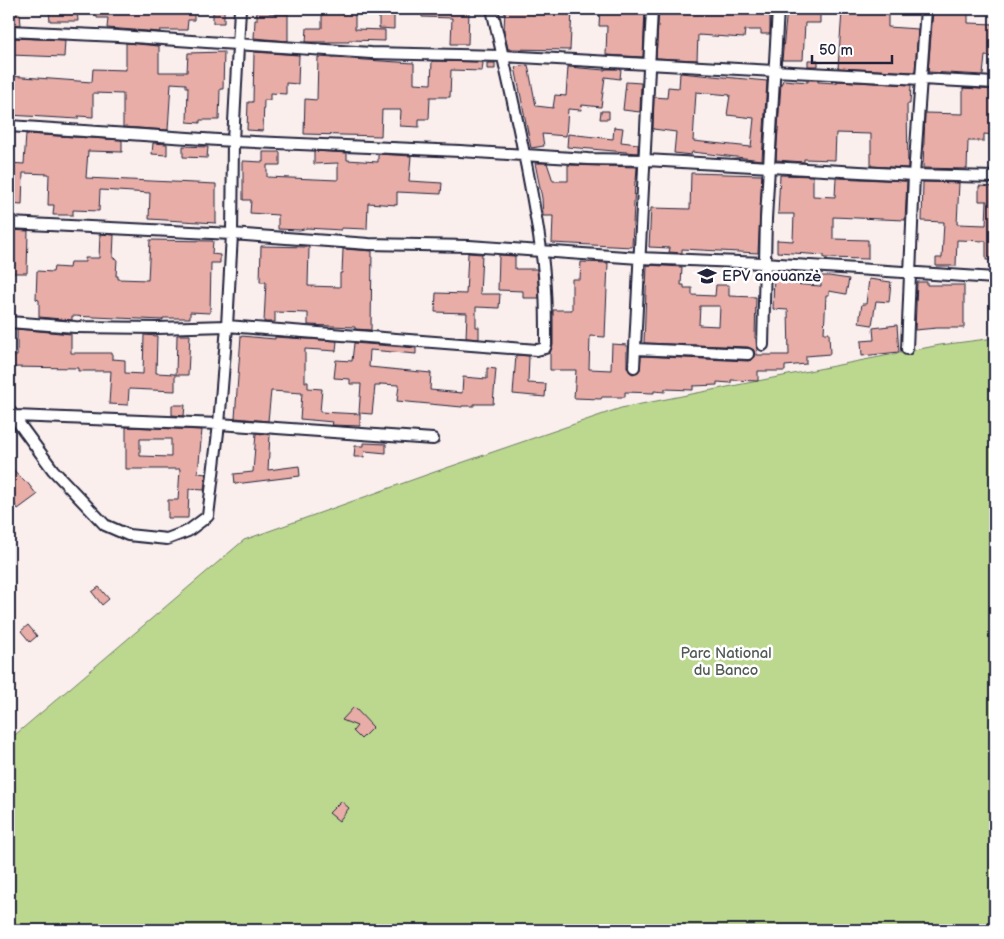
<svg xmlns="http://www.w3.org/2000/svg" width="1004" height="939" font-family="'Balsamiq Sans',sans-serif">
<rect width="100%" height="100%" fill="#faefed"/>
<filter id="ink" filterUnits="userSpaceOnUse"><feTurbulence type="fractalNoise" baseFrequency=".02" numOctaves="2"/><feDisplacementMap in="SourceGraphic" scale="10" xChannelSelector="R" yChannelSelector="G"/><feConvolveMatrix kernelMatrix="1 2 1 2 8 2 1 2 1" color-interpolation-filters="sRGB"/></filter>
<g filter="url(#ink)">
<path fill="#bcd88f" stroke="#6f7d65" d="M995,338V930H9V740L244,540L426,475L621,408L940,345Z"/>
<path fill="#e8ada7" stroke="#22223b" fill-rule="evenodd" d="M55,9H77L78,21H50L49,11H55Z
M97,9L194,10V20H188L187,30H160V32L107,28L108,18H97Z
M213,9H224V23H213Z
M257,9H269V13L288,14V41L254,38L255,20H257Z
M322,9H355V29L385,30V41L349,40V42H306L307,28H322Z
M379,9H394V29L379,28Z
M422,9L469,10L468,44H451L452,18L422,17Z
M505,9L572,10L570,50L508,49L504,31Z
M600,9H645L643,57L606,55L607,26H599Z
M659,9H770V34H761V30H745L744,38L698,35L697,60L656,58Z
M787,9H804V12L820,11V23H805L803,60H782Z
M879,9H888V27L918,29L915,72L838,68L842,11L879,13Z
M933,11L968,13V23L995,24V57L985,56L983,75L928,72Z
M20,14L21,25L10,24V15Z
M10,38L65,40L64,57L10,55Z
M126,43L159,46V72H187L188,53L224,52L223,89H220L219,120H200V123L187,122L188,87H186V84L171,83L168,130L123,127V94L93,93V117L78,116V119L9,115V76L92,82L93,69L126,70Z
M254,52L299,55L298,84L286,83V94L270,93V100H264L263,131L247,130L248,102H253Z
M318,57L414,63V83L431,84L432,61L481,62L483,63L482,71L451,70L450,97H430L429,119H419V127L400,126L401,110H382L381,136L304,134L305,99L317,100Z
M808,60H818V66H808Z
M487,63H495V69H487Z
M528,65L536,106L553,108L555,95L566,96L568,67L605,70V69H621L620,79L605,77L601,107L582,105L581,110L568,109L566,136L542,134L544,146L531,148L515,67Z
M680,73L767,81L762,160L692,152L691,155L674,153L676,132L653,129L654,97L667,98L668,87L679,88ZM696,92L730,95L727,115L754,118L751,147L693,141Z
M783,80L808,82V80H818V82L837,83V81L911,85L910,104H907L908,168L871,166V134L836,133L835,160L804,159V162L776,160L781,83H782Z
M626,82L641,83L640,112L623,110Z
M963,88L995,90V135L984,134V141H968L967,169L923,168L925,113L963,114Z
M601,111H609V119H600Z
M614,127L623,128L621,142L638,144V153L567,147L568,134L613,139Z
M26,134L122,140V152L88,151L86,178L216,184V223L149,219L150,193L100,190L99,211L73,210V215H53L54,205H48L49,174L23,173L22,205L9,204V163L24,164Z
M153,143L167,144V155L152,154Z
M183,146L208,147L207,158L183,157Z
M314,151L347,153V160L378,162V154L411,156L409,181L442,183L441,194L397,192V205L368,203L367,229L341,228V230L307,228L300,230L278,229V215L250,213L251,200H243V161L263,162V152H280V165H267V177L338,180V163L314,164Z
M535,163H547L553,181H568V165L637,167L636,181H635L632,247L552,243L553,216H543L542,198Z
M691,173L762,175L758,253L682,249V253L669,252L670,248L649,247L651,208L690,209Z
M780,175L813,176V196L835,197L836,178L907,181L905,220L833,217V239L868,240V259L824,258V255L777,252V240L793,241L794,214H778Z
M923,182L959,183L957,224L986,225L987,201H979V186L995,187V260H986V241L957,240L956,266H936V258H942L944,222L922,221Z
M9,230L28,231L27,273H9Z
M100,234L114,235L113,258L117,259L116,276H118V279L148,280L150,240L213,241L212,254L220,255V263H211L210,313L190,312V318H163V320L72,316V320L39,317V300L36,299L37,271L53,272L54,267L69,268L70,262H85V258H99Z
M261,246L309,247L308,286L340,287V273H342L343,249L372,251L371,330L355,329V327L308,325V313L275,312V322H264L266,282H260Z
M468,253L482,254L480,294H500L499,308L476,307V327H479V339L466,338L467,313L435,312L436,293L466,294Z
M499,255L515,256V269H537L539,298H523V291L498,290Z
M581,262L608,263L605,337L590,336L589,369L611,370L612,344L627,345V367L630,372L633,374L640,370L641,356L748,361L752,360L755,355L754,350L748,347L644,343L647,265L682,267L681,285H684V288H692V295L715,296L716,285H729V296L756,297L755,338H756L757,355H789L788,310L773,309L774,271L791,272V284L821,286L820,276H829L849,279L846,294L829,291V295H826L824,333H829L830,354L806,356V364L785,366V371H758V381L731,380V383L717,382V385L693,386V390L665,389V392L654,391V393L625,392V397H602L601,399L574,398L576,370H550V352L553,345V310H572V279H580ZM700,306H720L719,326L699,325Z
M869,279L891,282L889,302L876,301L872,325L859,323L862,304H866Z
M917,282H927V285H964V328H937L915,330Z
M897,325L899,352L862,356L861,341L874,340L873,328Z
M17,329L71,334V353H112V359L125,360V373L143,374L144,335L157,336L156,373L175,374V391L129,389L128,405L109,404L111,371H78V368L9,367V356H17Z
M177,335H190L188,375H176Z
M241,336L275,339V337L337,341L336,351L305,349V382H308V388L322,389L320,412L360,414V426L332,425L333,422L300,419L302,393L271,391L268,421L235,418Z
M354,343L416,348V354L370,350L369,367L431,373L430,390L462,393L463,377L487,379V368L496,369L493,404H474V406H462V407L397,401L399,385L380,384V386H375L372,414L359,413L361,384H350V379L334,378L336,360L352,361Z
M516,355L529,356L528,383L546,384L545,397L513,394Z
M172,405H185L184,416L172,415Z
M126,427L202,430L198,473L206,474L204,490L189,489L188,518H168V500H178L180,469H126ZM140,439H171V457L140,456Z
M256,433L270,435L268,470L299,466L300,476L235,484L234,474L253,472Z
M364,443L386,444V453L365,451L364,457H354L355,446H364Z
M9,465L25,482L26,481L37,495L18,509L9,496Z
M99,587L109,599L102,605L92,592Z
M28,625L37,636L30,642L21,631Z
M354,707L373,727L361,739L353,731L357,726L342,720Z
M341,801L349,808L339,821L329,813Z"/>
<g fill="none" stroke-linecap="round" stroke-linejoin="round">
<g stroke="#22223b" stroke-width="14">
<path id="minor" d="M9,31L118,36L371,53L502,56L995,83
M9,126L233,141L460,151L588,159L646,160L914,175L995,177
M9,223L232,234L369,244L469,246L639,258L764,263L995,278
M9,322L75,327L157,328L227,326L537,350L545,348L546,345C546,313 546,281 541,249C529,168 510,88 492,9
M763,345L766,219L778,9
M635,349L748,354
M907,349L914,175L926,9
M634,367L652,9
M9,410L53,470L105,525L128,535L167,539L188,531L208,516L219,424L227,326L232,234L233,141L240,9
M14,416L219,424L433,439"/>
</g>
<use href="#minor" stroke="#fff" stroke-width="10"/>
</g>
</g>
<defs>
<g id="school-bare" transform="scale(1.5)"><path d="M0-5L7-2L0 1L-7-2ZM-4 1L0 2.5L4 1V4Q0 6-4 4Z" fill="#22223b" stroke="#fff" stroke-width="2.5" paint-order="stroke"/></g>
</defs>
<g fill-rule="evenodd">
<use href="#school-bare" x="707" y="276"/>
</g>
<g text-anchor="middle" stroke-width="5" stroke-linejoin="round" paint-order="stroke">
<g font-size="15" fill="#22223b" stroke="#fff" text-anchor="start">
<text x="722" y="281">EPV anouanzè</text>
</g>
<g font-size="15" fill="#505954" stroke="#fff">
<text x="726" y="658">Parc National<tspan x="726" dy="17">du Banco</tspan></text>
</g>
</g>
<rect width="1004" height="939" fill="none" stroke="#fff" stroke-width="30"/>
<rect x="15" y="15" width="974" height="909" fill="none" stroke="#22223b" stroke-width="2" filter="url(#ink)"/>
<path d="M812 55v8h80v-8" fill="none" stroke="#22223b" stroke-width="2.5"/>
<text x="819" y="55" font-size="15" fill="#22223b" stroke="#ffffff" stroke-width="4" paint-order="stroke">50 m</text>
</svg>
